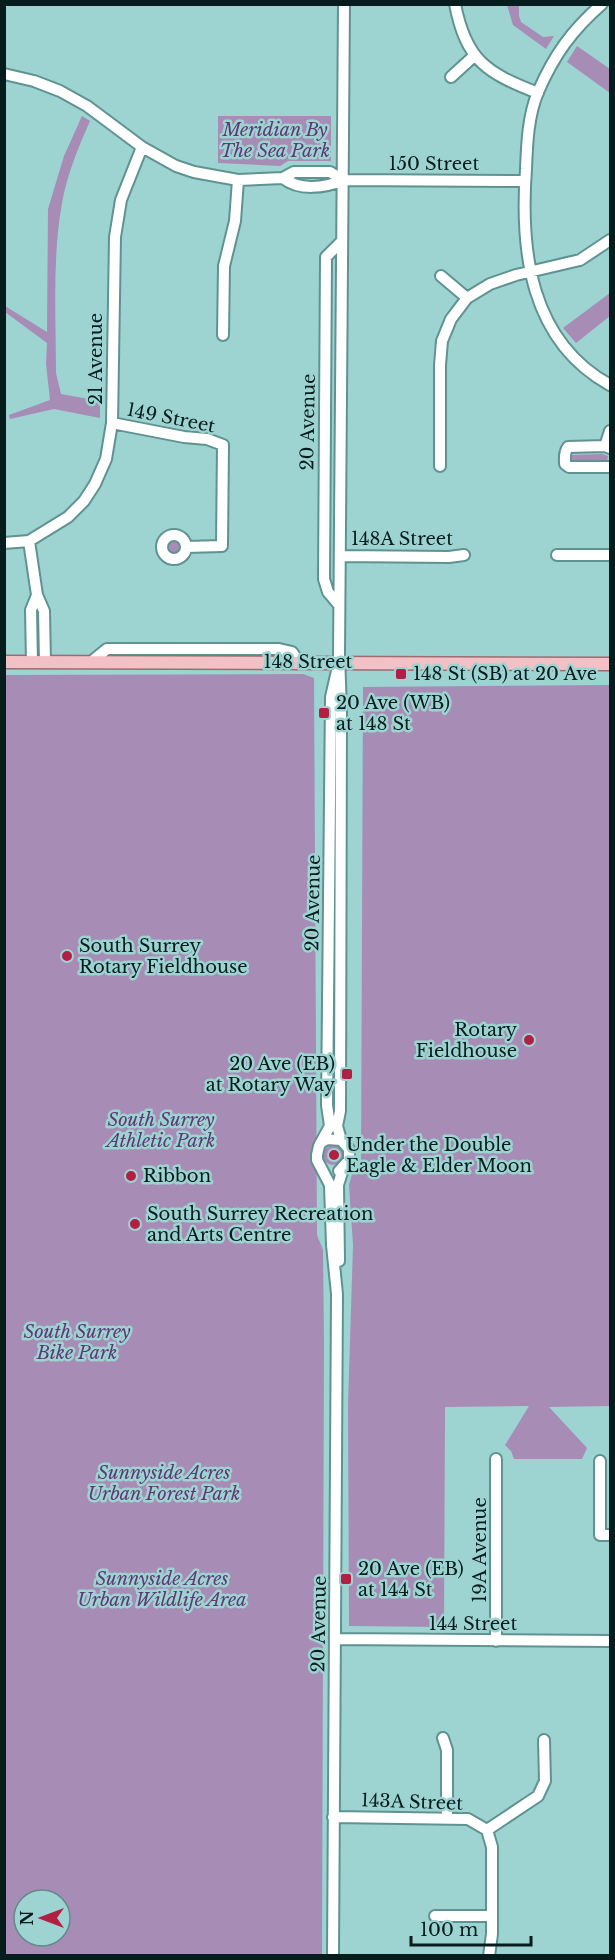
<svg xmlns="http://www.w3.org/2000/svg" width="615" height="1960" font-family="'Libre Baskerville',serif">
<rect width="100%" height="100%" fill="#9dd3d1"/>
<path fill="#a78cb6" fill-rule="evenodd" d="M507,5H519V16L521,22L543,37L554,36L546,49L513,25Z
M577,46L610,69V93L567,62Z
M82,116L90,121C78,148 67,175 62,203C52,259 56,317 56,373L61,394L100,401V418L54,409L10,419L9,415L50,400L46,364L47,343L5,312V306L47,332L48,209L64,156Z
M218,116H331V161H288L280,166L218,163Z
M610,293V316L576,343L563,328Z
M602,454L608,456L607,462L570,463L571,455Z
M164 547a9 9 0 1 1 18 0a9 9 0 1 1-18 0Z
M303,674L314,678L317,1235L323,1250L324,1343L322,1955H5L4,675ZM24,1900H60V1936H24Z
M610,685V1406L549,1407L587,1448L582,1459H514L511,1451L505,1445L529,1406L445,1407L444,1627L349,1626L348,1406L353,1245L349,1185L352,1174L361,1171L363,687Z
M323 1155a10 10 0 1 1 20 0a10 10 0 1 1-20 0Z"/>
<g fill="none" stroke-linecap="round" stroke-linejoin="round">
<g stroke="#5f9392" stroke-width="14">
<path id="minor" d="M455,4C466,61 487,73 538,93
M602,4C572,30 554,55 538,92C528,116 527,143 526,169C520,251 530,341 610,385
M4,74L34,81L60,91L87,106L142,147L176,166L194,172L238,180L283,178L294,172H330L343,180
M451,77L474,56
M283,178C299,191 325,188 343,180L525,181
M441,276L467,298
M223,335L224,266L235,221L238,180
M112,423L184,437L207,439L223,445L222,546L186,547
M605,446L610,431
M610,448L605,446L568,447C564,452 565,458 565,464L569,467H610
M440,466V365L442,341L451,319L467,298L490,284L516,275L580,260L610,240
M162 547a12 12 0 1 1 24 0a12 12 0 1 1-24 0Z
M29,541L37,595L44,611L45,662
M4,543L29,541L68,517L84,501L95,484L106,459L112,423L115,237L121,200L142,147
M557,555H610
M340,556L449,557L464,555
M339,605L328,592L324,579L326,257L342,241
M32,662L31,610L37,595
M91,662L107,649H279L292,652L299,663
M341,1140L337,1126L340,1111L341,711L339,655L344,4
M322,1142L327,1139L341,1140L349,1149V1160L339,1171
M339,1261L338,1185L343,1169
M496,1459V1641
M600,1461V1535H610
M336,1639L610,1641
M443,1738L447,1750V1817
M333,1817L468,1819L487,1830
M487,1830L492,1847V1934L489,1956
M487,1830L538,1796L545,1781L544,1740
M435,1916H491
M333,1956L337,1294L332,1245L330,1185L317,1160V1155L319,1146L330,1126L327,1105L331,697L339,662"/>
</g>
<g stroke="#9b6c71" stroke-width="15">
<path id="major" d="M4,662L610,664"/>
</g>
<use href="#minor" stroke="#fff" stroke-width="10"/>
<use href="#major" stroke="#f2c1c5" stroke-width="12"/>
</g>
<g fill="#b21f43" stroke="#9dd3d1" stroke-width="2">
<rect x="395" y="668" width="12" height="12" rx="3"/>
<rect x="318" y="707" width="12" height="12" rx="3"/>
<circle cx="67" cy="956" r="6"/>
<circle cx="529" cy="1040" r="6"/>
<rect x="341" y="1068" width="12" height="12" rx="3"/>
<circle cx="334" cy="1155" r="6"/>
<circle cx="131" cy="1176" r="6"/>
<circle cx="135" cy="1224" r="6"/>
<rect x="340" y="1573" width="12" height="12" rx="3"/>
</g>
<g text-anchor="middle" stroke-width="5" stroke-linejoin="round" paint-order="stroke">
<g font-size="18" font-style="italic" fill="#613776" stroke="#9dd3d1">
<text x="275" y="136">Meridian By<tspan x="275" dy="21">The Sea Park</tspan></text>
<text x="161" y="1126">South Surrey<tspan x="161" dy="21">Athletic Park</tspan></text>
<text x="77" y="1338">South Surrey<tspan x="77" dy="21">Bike Park</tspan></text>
<text x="164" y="1479">Sunnyside Acres<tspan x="164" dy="21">Urban Forest Park</tspan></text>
<text x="162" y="1585">Sunnyside Acres<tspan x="162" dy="21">Urban Wildlife Area</tspan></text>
</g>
<g font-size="18" fill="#071d1d" stroke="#9dd3d1">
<text x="434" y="170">150 Street</text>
<text transform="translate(96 359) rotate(-90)" y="6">21 Avenue</text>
<text transform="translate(171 418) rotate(11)" y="6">149 Street</text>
<text transform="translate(308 422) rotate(-89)" y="6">20 Avenue</text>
<text x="402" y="545">148A Street</text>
<text x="308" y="668">148 Street</text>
<text transform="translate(313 903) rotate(-89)" y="6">20 Avenue</text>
<text transform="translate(480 1550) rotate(-90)" y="6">19A Avenue</text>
<text transform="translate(319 1624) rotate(-89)" y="6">20 Avenue</text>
<text x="473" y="1630">144 Street</text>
<text transform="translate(412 1802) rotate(2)" y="6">143A Street</text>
</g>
<g font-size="18" fill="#071d1d" stroke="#9dd3d1" text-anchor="start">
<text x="413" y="680">148 St (SB) at 20 Ave</text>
<text x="336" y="709">20 Ave (WB)<tspan x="336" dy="21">at 148 St</tspan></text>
<text x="79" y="952">South Surrey<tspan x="79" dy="21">Rotary Fieldhouse</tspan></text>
<text x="517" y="1036" text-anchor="end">Rotary<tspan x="517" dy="21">Fieldhouse</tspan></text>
<text x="335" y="1070" text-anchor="end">20 Ave (EB)<tspan x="335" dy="21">at Rotary Way</tspan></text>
<text x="346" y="1151">Under the Double<tspan x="346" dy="21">Eagle &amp; Elder Moon</tspan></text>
<text x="143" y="1182">Ribbon</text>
<text x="147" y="1220">South Surrey Recreation<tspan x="147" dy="21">and Arts Centre</tspan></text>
<text x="358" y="1575">20 Ave (EB)<tspan x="358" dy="21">at 144 St</tspan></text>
</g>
</g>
<rect width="615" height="1960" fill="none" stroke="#071d1d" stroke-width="12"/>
<g transform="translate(42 1918) rotate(270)"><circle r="28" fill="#9dd3d1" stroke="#618a89" stroke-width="1.5"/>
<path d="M0-4.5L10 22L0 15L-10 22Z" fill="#b21f43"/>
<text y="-9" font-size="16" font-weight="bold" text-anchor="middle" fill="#071d1d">N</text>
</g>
<path d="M411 1936v9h120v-9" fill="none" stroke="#071d1d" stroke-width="3"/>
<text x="420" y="1936" font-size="18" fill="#071d1d" stroke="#9dd3d1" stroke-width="4.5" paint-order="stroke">100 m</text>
</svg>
